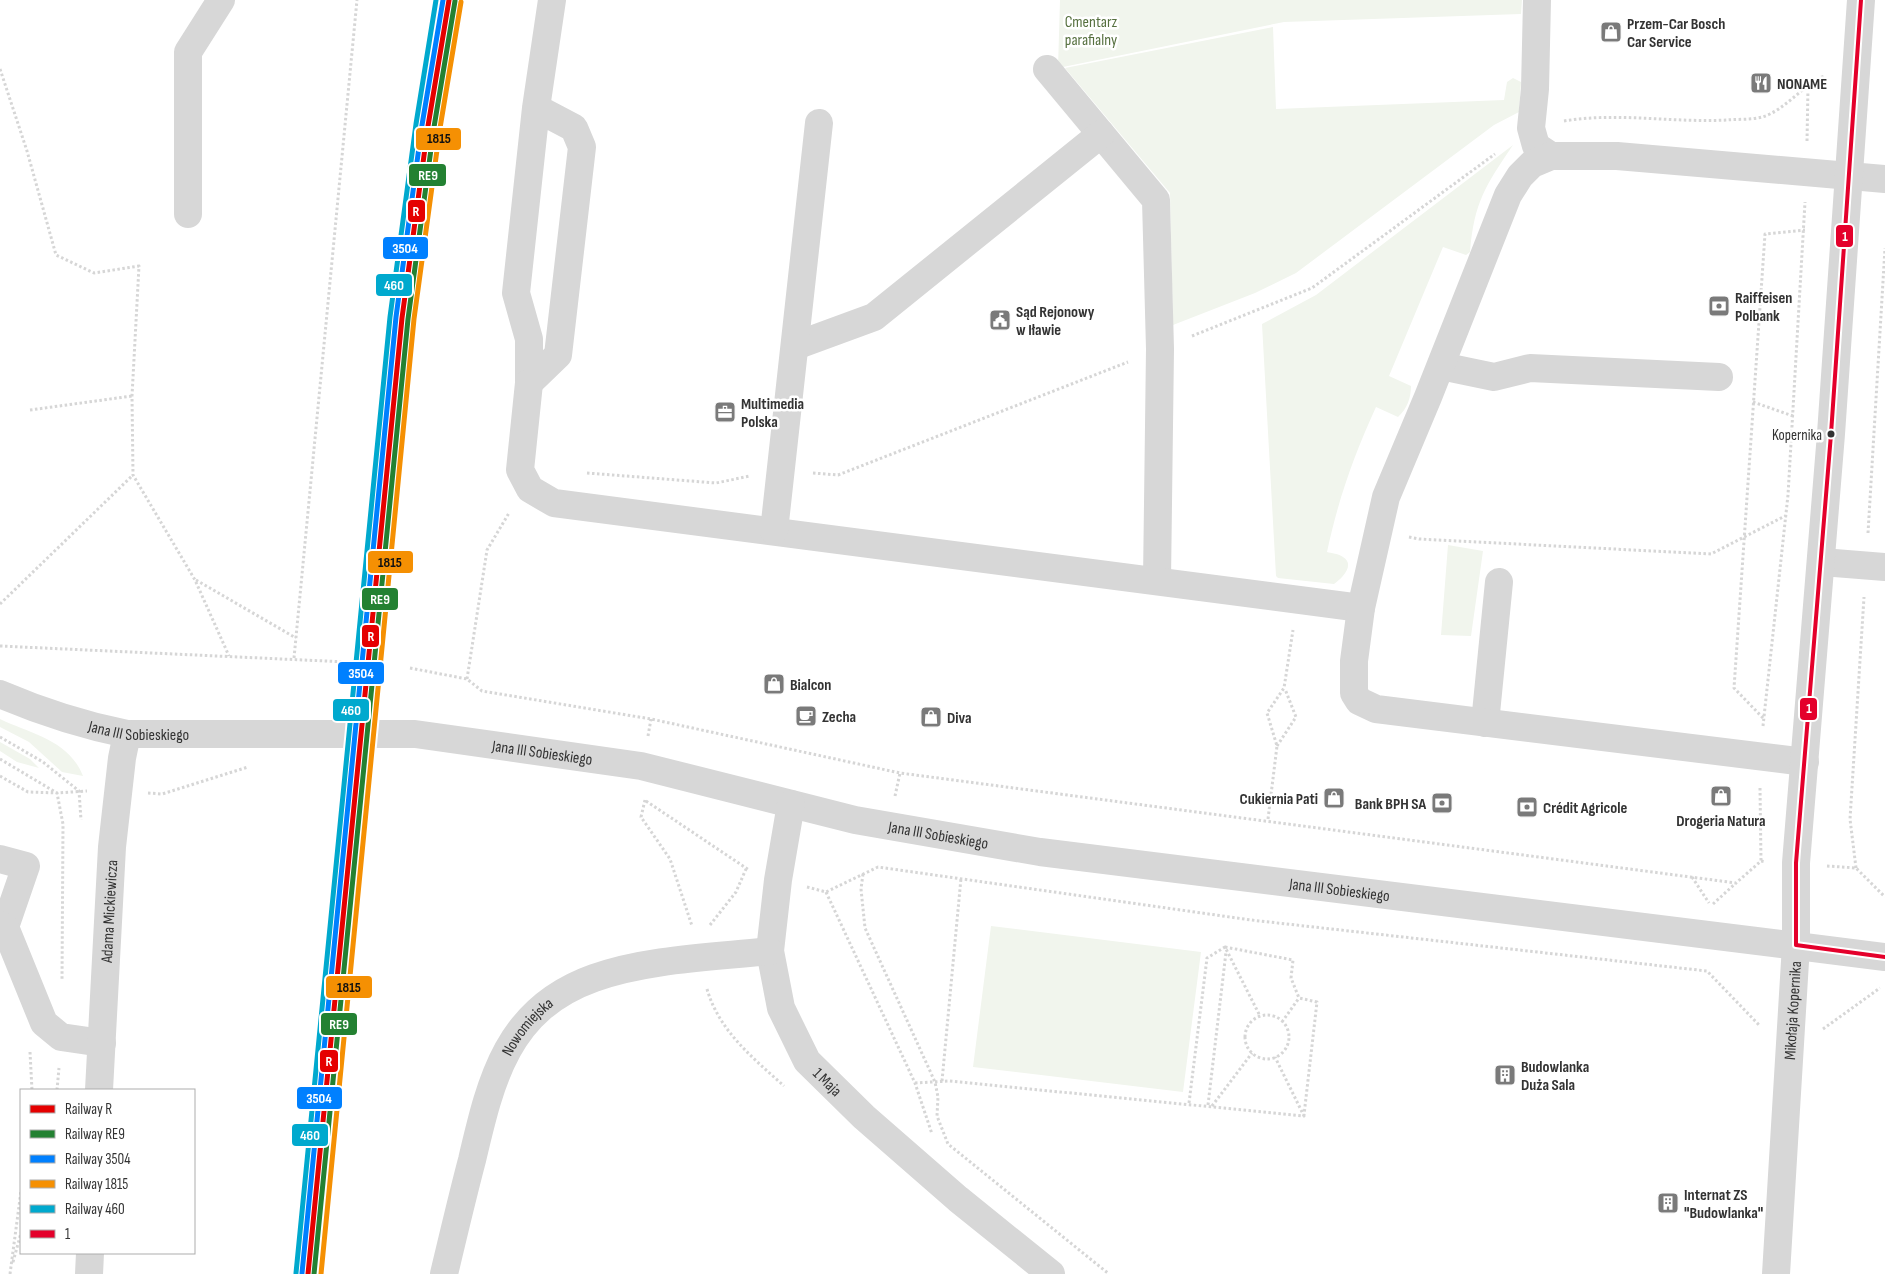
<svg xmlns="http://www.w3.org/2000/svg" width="1885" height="1274" font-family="'Sofia Sans Condensed',sans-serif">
<rect width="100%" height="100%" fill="#fff"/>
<path fill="#f1f5ed" d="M1060,0H1522L1521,14L1284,22L1058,68Z
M1273,27L1276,109L1504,100L1507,82L1513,78L1521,82L1519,112L1494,125L1296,273L1255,293L1173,325L1170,193L1065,68Z
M1513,145C1486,185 1474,202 1470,252L1466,255L1443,247L1389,376L1411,386C1411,398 1407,409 1398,417L1376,407C1354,455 1338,500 1327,552C1331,553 1339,554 1343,557C1356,565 1341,579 1334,584L1278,578L1276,576L1262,324L1316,295Z
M1448,545L1483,551L1471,636L1441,635Z
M0,719C31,734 69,740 83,776L62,772L29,742L0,727Z
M0,742L30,759L39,768L17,762L0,751Z
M991,926L1201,952L1183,1092L973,1067Z"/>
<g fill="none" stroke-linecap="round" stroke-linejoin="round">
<path stroke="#d6d6d6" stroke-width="3" stroke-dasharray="2.5 2.5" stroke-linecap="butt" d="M0,69L27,151L56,255L94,273L139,266L132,396L133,475L195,580L229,656
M1564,121C1617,112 1674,123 1727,120C1738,119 1751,120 1762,117C1785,111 1809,79 1825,76
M1807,141L1808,87
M1192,336L1312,288L1495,154
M1753,402L1793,416
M30,410L132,396
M587,473L716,483L750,476
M813,473L838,475L1128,362
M1868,533L1885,248
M1409,537L1419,539L1711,554L1785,516
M196,580L296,638
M0,604L133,475
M0,646L347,662
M294,658L357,0
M410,668L467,679L482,691L651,719L900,773L1736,883L1761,861L1766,862
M467,679L487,550L509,513
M1763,718L1734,688L1765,234L1805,230
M1763,726L1788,495L1805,202
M648,736L651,719
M0,737L43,762L79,791L81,820
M1277,746L1296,717L1285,689
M0,759L57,793L87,791
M0,776L28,792L57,793L63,824L62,980
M1760,788L1761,861
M148,793L162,794L248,767
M895,796L900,773
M645,800L641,817L670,859L692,926
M646,801L749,870
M1268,819L1277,746L1267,713L1284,688L1293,630
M1827,866L1856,868L1885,897
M1856,868L1850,819L1864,597
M863,874L861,889L865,928L935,1082L938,1097L937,1116L948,1144L1109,1274
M1692,877L1709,903
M807,887L826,892L878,867L1251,920L1707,971L1760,1026
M826,892L915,1083L932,1134
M1713,904L1736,883
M710,925L736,892L746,869
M1225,947L1293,960L1291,978L1299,998L1317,1002L1304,1115
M707,989C719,1031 753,1058 784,1086
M1245 1037a22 22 0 1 1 44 0a22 22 0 1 1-44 0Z
M1282,1022L1299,998
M1823,1029L1880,988
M30,1052L32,1090
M942,1081L961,878
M915,1083L949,1081L1304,1116L1275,1057
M57,1090L59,1068
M1189,1103L1207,958L1225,947L1260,1016
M1208,1105L1226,952
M1212,1106L1252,1053
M13,1262L21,1233
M10,1274L21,1191"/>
<g stroke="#d7d7d7" stroke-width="28">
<path d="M1537,0L1535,89L1531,128L1536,146L1551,156"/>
<path d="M1047,69L1156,200L1160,349L1157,580"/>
<path d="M536,108L574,128L582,147L558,355L529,383V339L516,293L536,108L552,0"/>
<path d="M188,214V52L221,0"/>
<path d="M795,346L874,317L1101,134"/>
<path d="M1441,366L1494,377L1530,368L1719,377"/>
<path d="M529,383L520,470L530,489L554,503L1361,608"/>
<path d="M774,531L819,123"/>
<path d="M1822,562L1885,567"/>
<path id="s1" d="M0,694C42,712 83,725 127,734H415L641,766L855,820L1040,852L1885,957"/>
<path d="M1485,723L1499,582"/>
<path d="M1805,762L1376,709L1359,701L1354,693V661L1361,608L1386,497L1428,397L1508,195L1520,176L1532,164L1551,156H1617L1885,179"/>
<path id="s2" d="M791,804L778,880L770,951L781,1008L807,1061L864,1117L958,1199L1051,1274"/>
<path d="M0,859L26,866L5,927"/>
<path d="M0,925L5,927L44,1023L61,1037L102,1043"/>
<path id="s3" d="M99,1090L112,847L122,758L127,734"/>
<path d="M89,1274L90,1253"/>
<path id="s4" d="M444,1274C453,1236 462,1198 472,1160C491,1079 507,1009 594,978C646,959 715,957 770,951"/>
<path id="s5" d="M1776,1274L1796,945V863L1831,434L1861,0"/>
</g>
<g stroke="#fff" stroke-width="8">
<path id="bus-1" d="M1796,945V863L1831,434L1861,0
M1796,945L1885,957"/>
</g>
<use href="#bus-1" stroke="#e4002b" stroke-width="4"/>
<g stroke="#fff" stroke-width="9">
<path id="rail-1" d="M308,1274L402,318L428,126L449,0"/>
</g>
<g stroke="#fff" stroke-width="9">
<path id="rail-2" d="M314,1274L408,319L434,127L455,1"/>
</g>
<g stroke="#fff" stroke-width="9">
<path id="rail-3" d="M302,1273L396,317L422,125L443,0"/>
</g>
<g stroke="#fff" stroke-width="9">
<path id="rail-4" d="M321,1274L414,319L440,128L461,2"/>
</g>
<g stroke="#fff" stroke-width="9">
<path id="rail-5" d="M296,1273L390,317L416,124L436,0"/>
</g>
<use href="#rail-1" stroke="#e50000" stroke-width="5"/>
<use href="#rail-2" stroke="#238132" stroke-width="5"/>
<use href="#rail-3" stroke="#0080ff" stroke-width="5"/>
<use href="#rail-4" stroke="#f59003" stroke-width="5"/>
<use href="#rail-5" stroke="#00a9ce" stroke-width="5"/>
</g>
<defs>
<g id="shop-square" transform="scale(1.125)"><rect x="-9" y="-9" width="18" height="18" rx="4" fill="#7a7a7a" stroke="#fff"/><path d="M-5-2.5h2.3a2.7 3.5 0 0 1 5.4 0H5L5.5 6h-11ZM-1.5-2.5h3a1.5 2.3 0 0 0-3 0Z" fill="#fff"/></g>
<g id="restaurant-square" transform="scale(1.125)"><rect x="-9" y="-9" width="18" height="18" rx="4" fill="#7a7a7a" stroke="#fff"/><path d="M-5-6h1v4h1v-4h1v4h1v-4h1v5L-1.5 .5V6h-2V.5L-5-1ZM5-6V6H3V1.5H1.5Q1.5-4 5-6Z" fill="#fff"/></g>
<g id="bank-square" transform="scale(1.125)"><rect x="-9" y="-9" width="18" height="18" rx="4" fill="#7a7a7a" stroke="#fff"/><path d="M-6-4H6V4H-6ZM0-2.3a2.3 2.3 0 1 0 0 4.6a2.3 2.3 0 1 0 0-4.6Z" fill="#fff"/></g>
<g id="civic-square" transform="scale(1.125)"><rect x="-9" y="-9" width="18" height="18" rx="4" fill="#7a7a7a" stroke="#fff"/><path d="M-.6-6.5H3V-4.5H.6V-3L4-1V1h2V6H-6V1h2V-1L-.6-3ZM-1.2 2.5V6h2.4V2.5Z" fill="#fff"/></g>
<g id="office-square" transform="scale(1.125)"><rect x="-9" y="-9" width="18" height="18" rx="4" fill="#7a7a7a" stroke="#fff"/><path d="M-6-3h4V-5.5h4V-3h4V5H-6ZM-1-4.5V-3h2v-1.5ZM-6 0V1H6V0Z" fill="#fff"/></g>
<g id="cafe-square" transform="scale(1.125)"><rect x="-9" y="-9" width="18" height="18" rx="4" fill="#7a7a7a" stroke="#fff"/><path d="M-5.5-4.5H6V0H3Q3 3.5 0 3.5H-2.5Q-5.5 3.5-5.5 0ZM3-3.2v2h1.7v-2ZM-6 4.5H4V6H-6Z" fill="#fff"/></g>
<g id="building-square" transform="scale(1.125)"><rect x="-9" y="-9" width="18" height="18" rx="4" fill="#7a7a7a" stroke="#fff"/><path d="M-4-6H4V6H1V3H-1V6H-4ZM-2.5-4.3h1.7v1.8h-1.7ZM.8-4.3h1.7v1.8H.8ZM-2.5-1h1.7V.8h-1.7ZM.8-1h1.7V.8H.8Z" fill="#fff"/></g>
</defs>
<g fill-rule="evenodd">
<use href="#shop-square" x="1611" y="32"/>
<use href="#restaurant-square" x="1761" y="83"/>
<use href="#bank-square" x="1719" y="306"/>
<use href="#civic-square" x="1000" y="320"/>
<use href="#office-square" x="725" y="412"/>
<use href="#shop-square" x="774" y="684"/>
<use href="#cafe-square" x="806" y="716"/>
<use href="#shop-square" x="931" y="717"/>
<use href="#shop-square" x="1721" y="796"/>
<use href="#shop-square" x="1334" y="798"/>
<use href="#bank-square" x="1442" y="803"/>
<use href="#bank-square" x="1527" y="807"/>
<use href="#building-square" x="1505" y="1075"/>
<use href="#building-square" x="1668" y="1203"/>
</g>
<circle fill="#333" stroke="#fff" stroke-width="2" cx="1831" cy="434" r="4.5"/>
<g text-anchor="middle" stroke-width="5" stroke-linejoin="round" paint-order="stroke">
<g font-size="15" fill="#333" stroke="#fff" text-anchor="end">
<text x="1822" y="440">Kopernika</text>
</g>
<g font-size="16" fill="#56703f" stroke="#fff">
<text x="1091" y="27">Cmentarz<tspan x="1091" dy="18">parafialny</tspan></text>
</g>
<g font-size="16" font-weight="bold" fill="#333" stroke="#fff" text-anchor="start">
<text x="1627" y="29">Przem-Car Bosch<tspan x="1627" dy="18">Car Service</tspan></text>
<text x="1777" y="89">NONAME</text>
<text x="1735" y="303">Raiffeisen<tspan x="1735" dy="18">Polbank</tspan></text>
<text x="1016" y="317">Sąd Rejonowy<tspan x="1016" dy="18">w Iławie</tspan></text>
<text x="741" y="409">Multimedia<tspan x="741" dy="18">Polska</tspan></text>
<text x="790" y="690">Bialcon</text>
<text x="822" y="722">Zecha</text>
<text x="947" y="723">Diva</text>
<text x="1318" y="804" text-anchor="end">Cukiernia Pati</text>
<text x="1426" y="809" text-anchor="end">Bank BPH SA</text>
<text x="1543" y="813">Crédit Agricole</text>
<text x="1721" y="826" text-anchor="middle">Drogeria Natura</text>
<text x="1521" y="1072">Budowlanka<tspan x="1521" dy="18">Duża Sala</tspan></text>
<text x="1684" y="1200">Internat ZS<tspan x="1684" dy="18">"Budowlanka"</tspan></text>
</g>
<g font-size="16" fill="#333" stroke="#fff">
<text dy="6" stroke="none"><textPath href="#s1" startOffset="145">Jana III Sobieskiego</textPath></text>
<text dy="6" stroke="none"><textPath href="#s1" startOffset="550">Jana III Sobieskiego</textPath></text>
<text dy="6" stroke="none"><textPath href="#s1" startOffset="955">Jana III Sobieskiego</textPath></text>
<text dy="6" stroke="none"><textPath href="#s1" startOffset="1360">Jana III Sobieskiego</textPath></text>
<text dy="6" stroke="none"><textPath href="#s3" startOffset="179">Adama Mickiewicza</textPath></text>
<text dy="6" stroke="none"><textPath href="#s5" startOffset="264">Mikołaja Kopernika</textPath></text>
<text dy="6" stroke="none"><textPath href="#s4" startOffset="264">Nowomiejska</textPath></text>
<text dy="6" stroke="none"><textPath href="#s2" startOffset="295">1 Maja</textPath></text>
</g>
</g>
<g stroke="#fff" stroke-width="2">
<rect x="415" y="127" width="47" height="24" rx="5" fill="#f59003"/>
<rect x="408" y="163" width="39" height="24" rx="5" fill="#238132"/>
<rect x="407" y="199" width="19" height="24" rx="5" fill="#e50000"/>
<rect x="1835" y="224" width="19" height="24" rx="5" fill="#e4002b"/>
<rect x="382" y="236" width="47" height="24" rx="5" fill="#0080ff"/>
<rect x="375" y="273" width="38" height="24" rx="5" fill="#00a9ce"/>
<rect x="367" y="550" width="47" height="24" rx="5" fill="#f59003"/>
<rect x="361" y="587" width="38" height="24" rx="5" fill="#238132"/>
<rect x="361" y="624" width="19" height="24" rx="5" fill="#e50000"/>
<rect x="337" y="661" width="48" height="24" rx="5" fill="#0080ff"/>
<rect x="1799" y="697" width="19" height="24" rx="5" fill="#e4002b"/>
<rect x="332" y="698" width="38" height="24" rx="5" fill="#00a9ce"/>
<rect x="325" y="975" width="48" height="24" rx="5" fill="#f59003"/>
<rect x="320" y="1012" width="38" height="24" rx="5" fill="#238132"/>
<rect x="319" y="1049" width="20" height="24" rx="5" fill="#e50000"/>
<rect x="296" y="1086" width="47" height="24" rx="5" fill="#0080ff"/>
<rect x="291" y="1123" width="38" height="24" rx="5" fill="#00a9ce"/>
</g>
<g font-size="14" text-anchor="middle" font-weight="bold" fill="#fff">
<text x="428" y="180">RE9</text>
<text x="416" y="216">R</text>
<text x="1845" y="241">1</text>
<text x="405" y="253">3504</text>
<text x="394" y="290">460</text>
<text x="380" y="604">RE9</text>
<text x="371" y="641">R</text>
<text x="361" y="678">3504</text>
<text x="1809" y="713">1</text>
<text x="351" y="715">460</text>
<text x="339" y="1029">RE9</text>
<text x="329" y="1066">R</text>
<text x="319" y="1103">3504</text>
<text x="310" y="1140">460</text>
</g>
<g font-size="14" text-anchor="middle" font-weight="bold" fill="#111">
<text x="439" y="143">1815</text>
<text x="390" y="567">1815</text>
<text x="349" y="992">1815</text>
</g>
<rect x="20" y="1089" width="175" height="165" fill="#ffffff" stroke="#adadad"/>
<rect x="30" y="1105" width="25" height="8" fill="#e50000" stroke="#adadad"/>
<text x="65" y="1114" font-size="15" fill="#333333">Railway R</text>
<rect x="30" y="1130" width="25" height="8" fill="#238132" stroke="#adadad"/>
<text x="65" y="1139" font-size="15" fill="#333333">Railway RE9</text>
<rect x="30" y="1155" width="25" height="8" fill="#0080ff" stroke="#adadad"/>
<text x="65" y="1164" font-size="15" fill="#333333">Railway 3504</text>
<rect x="30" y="1180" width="25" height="8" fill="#f59003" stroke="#adadad"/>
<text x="65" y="1189" font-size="15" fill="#333333">Railway 1815</text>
<rect x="30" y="1205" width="25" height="8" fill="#00a9ce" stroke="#adadad"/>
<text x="65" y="1214" font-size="15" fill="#333333">Railway 460</text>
<rect x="30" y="1230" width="25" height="8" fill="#e4002b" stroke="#adadad"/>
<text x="65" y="1239" font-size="15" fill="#333333">1</text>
</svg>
